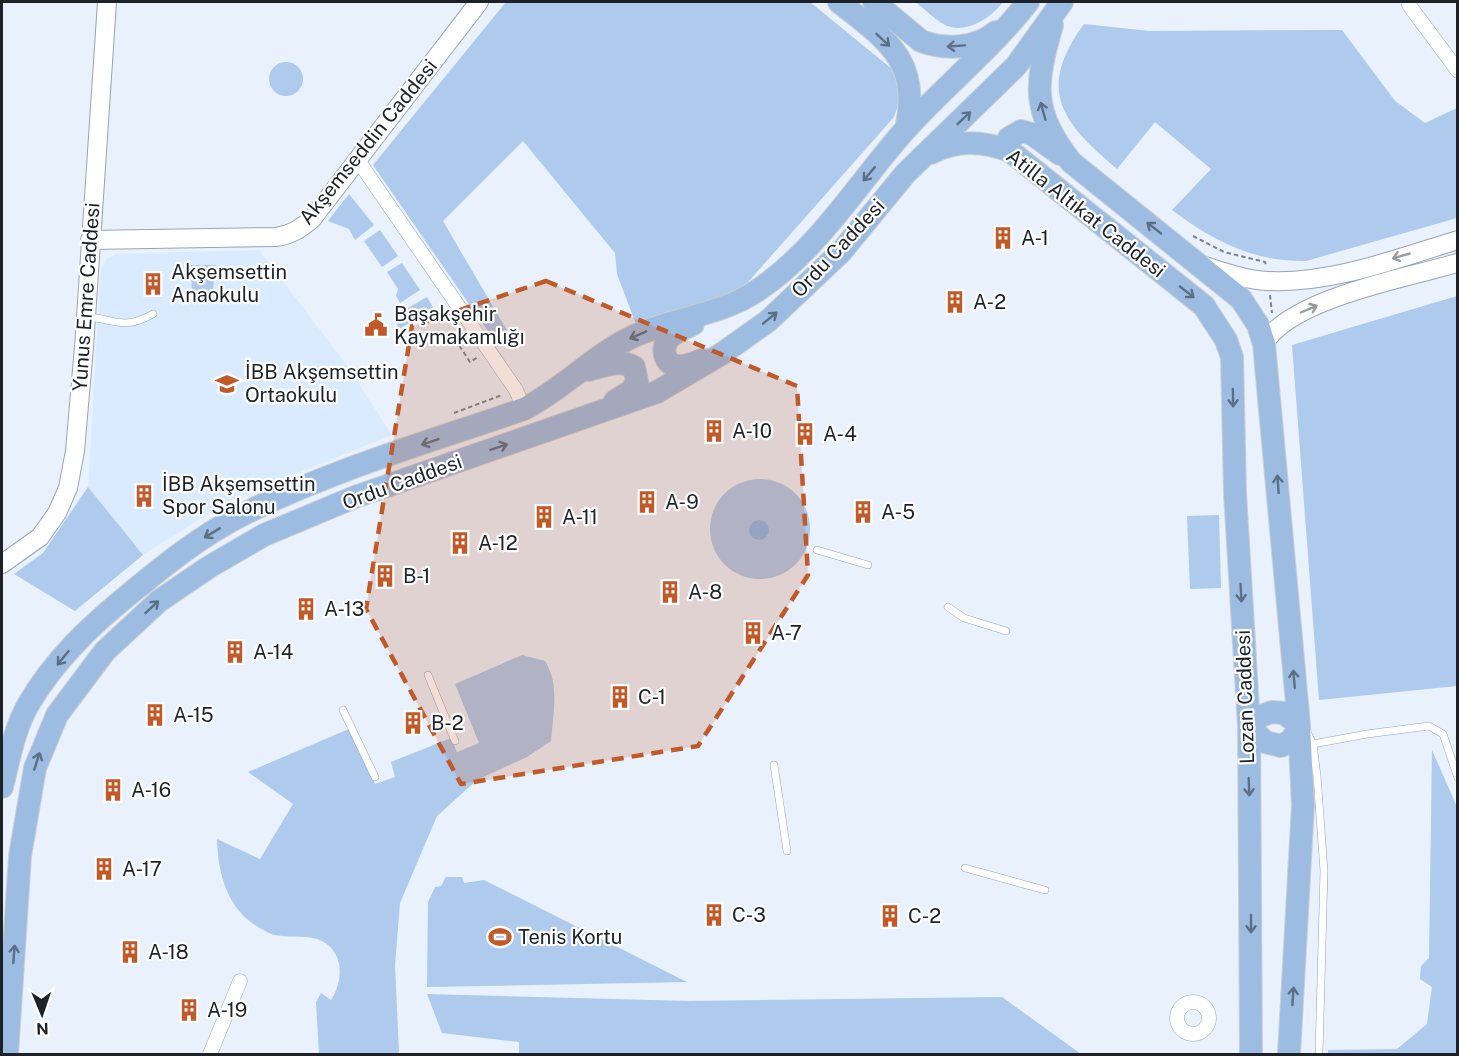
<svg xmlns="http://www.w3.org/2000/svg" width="1459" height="1056" font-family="'Public Sans',sans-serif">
<rect width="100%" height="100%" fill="#e8f1fc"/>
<path fill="#dbebff" d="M259,250L346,364L392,435L227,502L143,555L88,487L101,269L106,260L116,254Z"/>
<path fill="#aecaec" d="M506,2H810L892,69L901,96L894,117L734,298L637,327L617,274L615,253L523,141L443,221L512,339L498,346L373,165Z
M915,2H1003C992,17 966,35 945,25C935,20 925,9 915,2Z
M1084,24L1149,31L1342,30L1395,101L1425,123L1457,108V218L1306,261C1254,262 1213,241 1172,210L1211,169L1155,122L1117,169C1063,123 1035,91 1084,24Z
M269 79a17 17 0 1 1 34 0a17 17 0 1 1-34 0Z
M349,194L374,225L355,240L349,229L328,221Z
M380,230L398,256L382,267L364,241Z
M402,263L420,290L400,303L396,296L398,289L387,272Z
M191,265H216L212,296L192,297Z
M1457,296V686L1319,700L1292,345Z
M427,297L434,309L399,329L397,325L403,311Z
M710 529a50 50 0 1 1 100 0a50 50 0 1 1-100 0Z
M88,487L143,555L75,611L14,574L43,553Z
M1219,515L1221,588L1190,589L1187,516Z
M522,655L545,661C560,684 553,715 551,741L527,757L477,780L437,816L400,903L395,965L399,1052L397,1054H319L316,1002L321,993L331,1000C344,980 345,949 317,939C303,935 289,938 275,935C267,933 253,924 247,919C224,898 218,869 217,839L260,859L293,804L248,772L349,729L375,784L395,777L391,762L451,738L457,752L479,743L455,684Z
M1432,750L1457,807V1054H1328V1050L1397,1049L1427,1024L1432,987L1420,979L1421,966L1429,958Z
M446,877H462L464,883L484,880L687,982L427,987L428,902L435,887L441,886Z
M427,994L689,1001L1002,997L1081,1054H519V1042L442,1033Z"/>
<path fill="#8db6ea" d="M749 530a10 10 0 1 1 20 0a10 10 0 1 1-20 0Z"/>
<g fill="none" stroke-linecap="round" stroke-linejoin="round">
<g stroke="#97a5b6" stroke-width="8">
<path id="service" d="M87,317C117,319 122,331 153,314
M817,550L868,565
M948,607L964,618L1006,631
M428,675L455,741
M343,710L375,777
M1307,732L1313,744L1317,776L1324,871L1319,1054
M1313,744L1367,734L1429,726L1443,734L1458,778
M774,765L787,851
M965,868L1045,890"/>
</g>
<g stroke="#97a5b6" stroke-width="15">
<path id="minor" d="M1409,5L1458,71
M357,159L516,390L524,409
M1177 1018a16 16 0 1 1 32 0a16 16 0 1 1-32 0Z
M210,1054L240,981"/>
</g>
<g stroke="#97a5b6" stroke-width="20">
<path id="tertiary" d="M90,240L276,237C291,235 300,229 312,219L479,2
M1205,266C1226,273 1247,280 1268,281C1332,284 1398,258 1458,240
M1264,344C1289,299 1408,277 1458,263
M2,564L40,537L57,513L68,488L75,451L84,347L107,2"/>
</g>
<g stroke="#cdced0" stroke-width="24">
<path id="primary" d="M839,2C888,41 921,61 906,129
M874,2L921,41C945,50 976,49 996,32
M1052,25C1035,85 1031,110 1071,162L1241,299L1258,325L1264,344L1299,725L1303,805L1289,1054
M1010,151L1009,138L1021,131L1032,134L1060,154
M931,153C957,139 983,141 1010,151L1204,306L1226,340L1232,357L1235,493L1249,726L1251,1054
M693,324C686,328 677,331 671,336C660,345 663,365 678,366C686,367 694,363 702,360
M589,370C604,366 619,359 634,367L637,382L631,391L615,401
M1272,712L1284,713L1299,725L1292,740L1281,746L1265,742L1249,726L1255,718Z
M2,787C9,759 14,730 28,705C54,660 92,624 132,592C166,564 201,536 240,516C330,470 429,442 524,409C564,388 592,357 630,338C671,318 720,316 758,290C818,250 858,183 905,130C945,86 992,48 1028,2
M7,1054L20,856L35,768L57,715L105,651L159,601L209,567L264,535L355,497L657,392L723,353L768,321L841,252L905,174L1016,66L1062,2"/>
</g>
<path stroke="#7c838c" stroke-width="2" stroke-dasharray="4.5 3" stroke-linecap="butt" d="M1193,236L1224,252L1265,262L1266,265
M1270,295L1272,313
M445,337L451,333L470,362L478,357
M454,413L502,395"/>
<use href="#service" stroke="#fff" stroke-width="7"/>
<use href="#minor" stroke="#fff" stroke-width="14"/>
<use href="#tertiary" stroke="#fff" stroke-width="18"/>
<use href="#primary" stroke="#9dbce2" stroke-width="22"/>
</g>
<defs><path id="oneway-shaft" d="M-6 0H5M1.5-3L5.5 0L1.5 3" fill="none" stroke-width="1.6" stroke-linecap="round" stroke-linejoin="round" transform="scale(1.5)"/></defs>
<g stroke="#5c6f85">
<use href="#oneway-shaft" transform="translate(883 40) rotate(43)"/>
<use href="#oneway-shaft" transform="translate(956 46) rotate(176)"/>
<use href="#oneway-shaft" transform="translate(1043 111) rotate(-106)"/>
<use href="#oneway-shaft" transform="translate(964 118) rotate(-43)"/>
<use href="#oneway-shaft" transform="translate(869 174) rotate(130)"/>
<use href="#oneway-shaft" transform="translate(1154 228) rotate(-142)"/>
<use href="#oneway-shaft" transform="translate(1187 292) rotate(38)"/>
<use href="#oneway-shaft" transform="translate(770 318) rotate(-39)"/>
<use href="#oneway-shaft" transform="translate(638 335) rotate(156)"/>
<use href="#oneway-shaft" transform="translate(1233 398) rotate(89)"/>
<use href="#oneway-shaft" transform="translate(430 442) rotate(161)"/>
<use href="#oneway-shaft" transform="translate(499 447) rotate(-19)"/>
<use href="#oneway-shaft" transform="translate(1278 484) rotate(-94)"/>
<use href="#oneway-shaft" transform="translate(212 533) rotate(149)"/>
<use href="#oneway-shaft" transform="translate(1241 593) rotate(87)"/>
<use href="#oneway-shaft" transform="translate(152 607) rotate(-43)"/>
<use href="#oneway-shaft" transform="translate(63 658) rotate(129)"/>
<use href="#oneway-shaft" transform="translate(1294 679) rotate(-95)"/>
<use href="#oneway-shaft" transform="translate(37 761) rotate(-72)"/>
<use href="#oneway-shaft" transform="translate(1249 787) rotate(88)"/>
<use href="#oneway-shaft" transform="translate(1251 924) rotate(90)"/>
<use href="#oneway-shaft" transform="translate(14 954) rotate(-86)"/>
<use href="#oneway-shaft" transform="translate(1293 996) rotate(-86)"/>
</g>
<g stroke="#999c9e">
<use href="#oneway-shaft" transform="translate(1401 256) rotate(164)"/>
<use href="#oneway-shaft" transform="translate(1309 309) rotate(-23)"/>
</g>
<path fill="#c05a29" fill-opacity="0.2" stroke="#c05a29" stroke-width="4.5" stroke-dasharray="12 8" stroke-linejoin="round" d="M546,281L797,386L808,575L698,746L461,784L366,609L412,326Z"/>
<defs>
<g id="building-bare" transform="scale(1.8)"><path d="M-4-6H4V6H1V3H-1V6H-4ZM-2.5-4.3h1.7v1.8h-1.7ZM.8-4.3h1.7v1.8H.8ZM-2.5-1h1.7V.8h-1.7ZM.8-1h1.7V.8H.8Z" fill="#c05a29" stroke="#fff" stroke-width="2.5" paint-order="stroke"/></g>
<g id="civic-bare" transform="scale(1.8)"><path d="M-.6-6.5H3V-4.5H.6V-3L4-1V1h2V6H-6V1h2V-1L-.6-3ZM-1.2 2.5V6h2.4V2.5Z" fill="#c05a29" stroke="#fff" stroke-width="2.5" paint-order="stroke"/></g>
<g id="school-bare" transform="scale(1.8)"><path d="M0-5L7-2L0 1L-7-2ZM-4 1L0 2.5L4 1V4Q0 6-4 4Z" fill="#c05a29" stroke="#fff" stroke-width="2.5" paint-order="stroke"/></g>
<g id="stadium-bare" transform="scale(1.8)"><path d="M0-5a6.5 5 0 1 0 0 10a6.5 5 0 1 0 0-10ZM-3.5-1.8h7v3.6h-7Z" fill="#c05a29" stroke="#fff" stroke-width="2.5" paint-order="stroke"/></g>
</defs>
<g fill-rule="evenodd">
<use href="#building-bare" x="1003" y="238"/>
<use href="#building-bare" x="153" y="284"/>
<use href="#building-bare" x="955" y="302"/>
<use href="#civic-bare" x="376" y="325"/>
<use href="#school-bare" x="227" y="384"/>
<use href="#building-bare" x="714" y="431"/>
<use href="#building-bare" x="805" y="434"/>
<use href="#building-bare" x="144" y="496"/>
<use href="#building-bare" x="647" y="502"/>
<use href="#building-bare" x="863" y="512"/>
<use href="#building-bare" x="544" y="517"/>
<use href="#building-bare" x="460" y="543"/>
<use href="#building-bare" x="385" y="576"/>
<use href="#building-bare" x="670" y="592"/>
<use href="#building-bare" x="306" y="609"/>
<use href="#building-bare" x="753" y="633"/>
<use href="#building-bare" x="235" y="652"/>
<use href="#building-bare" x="620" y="697"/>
<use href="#building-bare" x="155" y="715"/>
<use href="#building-bare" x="413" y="723"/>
<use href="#building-bare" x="113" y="790"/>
<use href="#building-bare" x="104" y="869"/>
<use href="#building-bare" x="714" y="915"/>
<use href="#building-bare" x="890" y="916"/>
<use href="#stadium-bare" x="500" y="937"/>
<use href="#building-bare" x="130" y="952"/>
<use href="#building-bare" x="189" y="1010"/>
</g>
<g text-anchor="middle" stroke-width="4.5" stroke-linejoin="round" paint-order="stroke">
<g font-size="20" fill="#1c2228" stroke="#fff">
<text transform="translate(368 142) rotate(-51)" y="7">Akşemseddin Caddesi</text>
<text transform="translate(1086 213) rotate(38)" y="7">Atilla Altıkat Caddesi</text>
<text transform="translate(838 248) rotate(-47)" y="7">Ordu Caddesi</text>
<text transform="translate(86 297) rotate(-86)" y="7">Yunus Emre Caddesi</text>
<text transform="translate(402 482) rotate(-20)" y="7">Ordu Caddesi</text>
<text transform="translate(1245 697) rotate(-92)" y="7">Lozan Caddesi</text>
</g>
<g font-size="20" fill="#1c2228" stroke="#fff" text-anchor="start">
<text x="1021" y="245">A-1</text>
<text x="171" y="279">Akşemsettin<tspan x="171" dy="23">Anaokulu</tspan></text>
<text x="973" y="309">A-2</text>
<text x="394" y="321">Başakşehir<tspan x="394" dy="23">Kaymakamlığı</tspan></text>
<text x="245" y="379">İBB Akşemsettin<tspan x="245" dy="23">Ortaokulu</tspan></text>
<text x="732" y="438">A-10</text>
<text x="823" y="441">A-4</text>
<text x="162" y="491">İBB Akşemsettin<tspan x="162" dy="23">Spor Salonu</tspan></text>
<text x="665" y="509">A-9</text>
<text x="881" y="519">A-5</text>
<text x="562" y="524">A-11</text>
<text x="478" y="550">A-12</text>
<text x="403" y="583">B-1</text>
<text x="688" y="599">A-8</text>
<text x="324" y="616">A-13</text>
<text x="771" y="640">A-7</text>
<text x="253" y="659">A-14</text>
<text x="638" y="704">C-1</text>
<text x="173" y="722">A-15</text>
<text x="431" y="730">B-2</text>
<text x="131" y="797">A-16</text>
<text x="122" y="876">A-17</text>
<text x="732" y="922">C-3</text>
<text x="908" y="923">C-2</text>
<text x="518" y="944">Tenis Kortu</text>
<text x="148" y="959">A-18</text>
<text x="207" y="1017">A-19</text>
</g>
</g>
<rect width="1459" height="1056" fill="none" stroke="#1c2228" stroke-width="6"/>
<g transform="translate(42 1014) rotate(178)" stroke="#ffffff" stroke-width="4.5" paint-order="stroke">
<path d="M0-4.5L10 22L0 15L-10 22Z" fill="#1c2228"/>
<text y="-9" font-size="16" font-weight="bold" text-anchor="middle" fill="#1c2228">N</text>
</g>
</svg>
